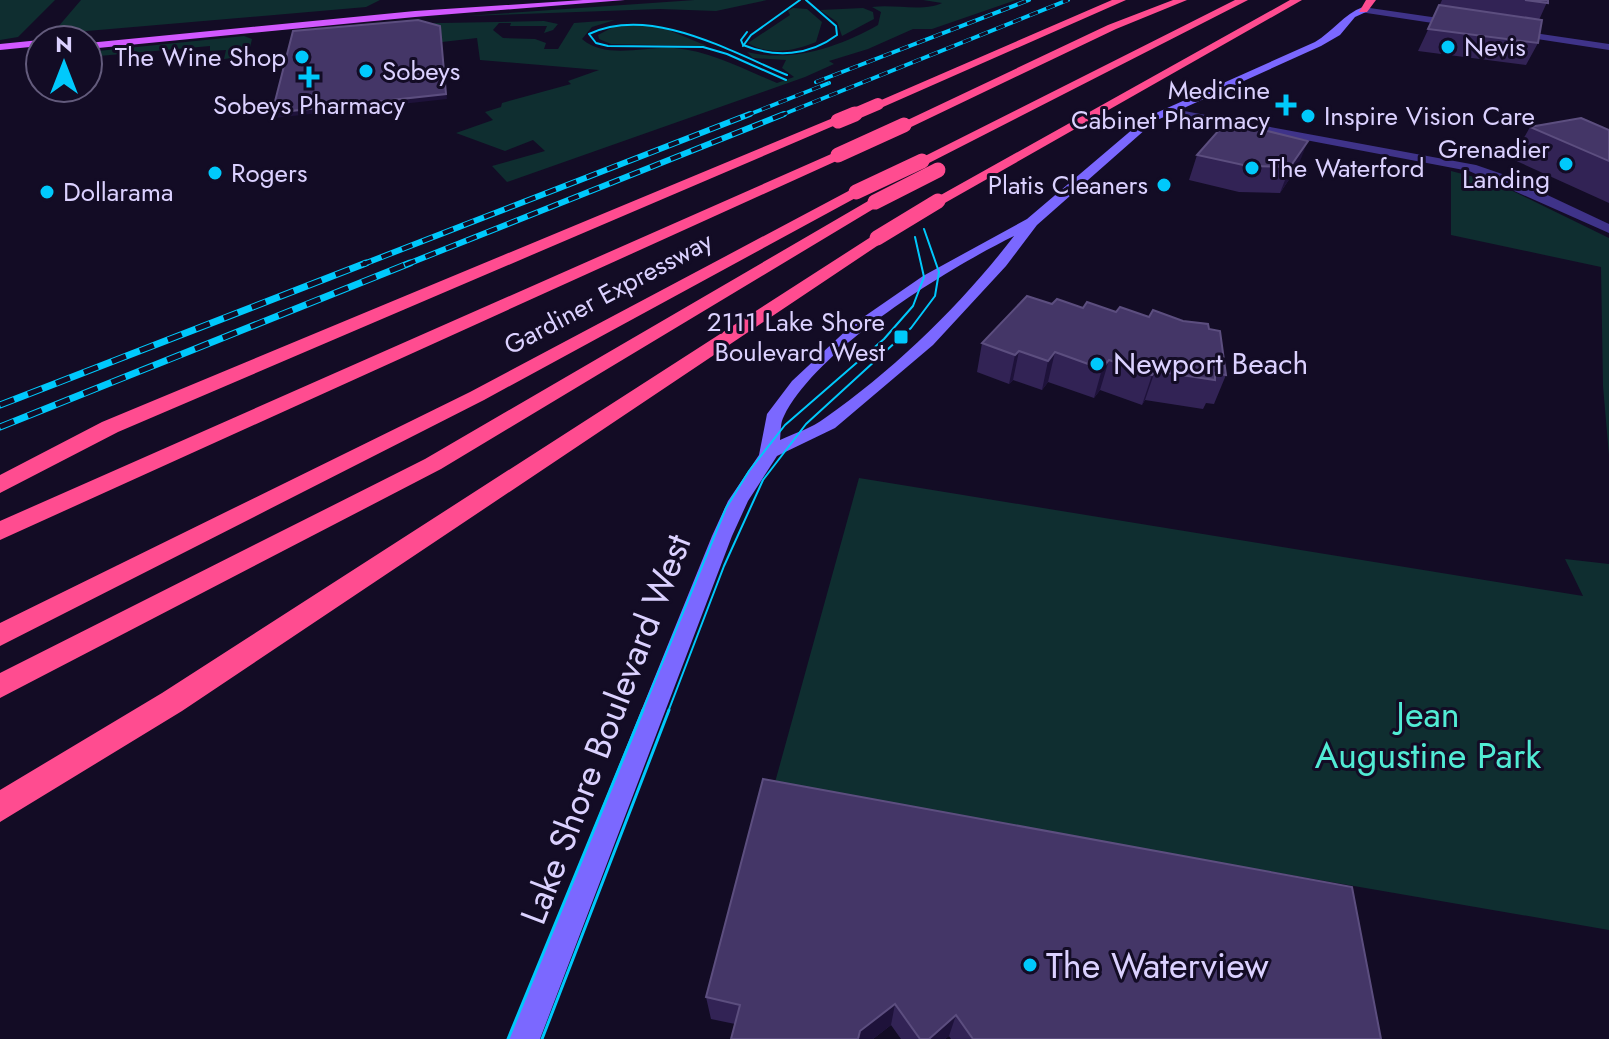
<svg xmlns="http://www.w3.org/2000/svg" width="1609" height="1039" font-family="Jost,sans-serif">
<rect width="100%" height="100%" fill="#130c25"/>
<path fill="#0f2e30" d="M0,0H55L18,37L0,40Z
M81,0H380L366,7L52,34Z
M695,0H767L716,11L660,9L466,16Z
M923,0H1016L932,29H913L868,49L829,61L834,64L805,77L507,182L492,166L545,151L533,140L505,151L456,133L493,120L485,112L501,107L502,103L571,84L568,81L599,70L480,60L477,38L442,42L388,24L544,21L558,24L553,30L544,33L547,26H510L511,23H499L493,30L503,38L535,39L546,43L544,49H558L574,23L615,20L592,27L582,39C606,60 645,46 674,48C710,51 741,68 777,83L794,77L782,68L786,60L753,58L747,52C792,63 839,47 878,25L881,12L872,7C895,4 923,12 942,3Z
M793,8L807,9L822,22L816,42C795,51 768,56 748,43L790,15L788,11Z
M863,8L873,12L874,19L842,36L837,22L820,10Z
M637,24L666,29L707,46L611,44L599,39L598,35L615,26Z
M244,36L252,39L248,56L224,59L226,50L210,51V46L88,57V52Z
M1451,171L1494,182L1609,238V455L1603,386L1601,267L1451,235Z
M859,478L1583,596L1565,559L1609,564V930L774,786Z"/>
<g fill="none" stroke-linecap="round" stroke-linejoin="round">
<path fill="#3f3389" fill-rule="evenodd" d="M1363,7L1459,21L1463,24L1459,27L1360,12Z
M1514,30L1609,44V50L1511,35Z"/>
<path fill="#3f3389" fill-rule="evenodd" d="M1168,108L1476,165L1505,175L1609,224V233L1469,171L1164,113V109Z"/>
<path fill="#7b68ff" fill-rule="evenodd" d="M1363,7L1366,12L1355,17L1340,35L1321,46L1155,121L1037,225L1006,266L933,345L835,428L777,456L748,501L732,536L540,1039H508L712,536L728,501L759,455L767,414L792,381L852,325L923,276L1027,219L1147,117L1315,42C1332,32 1344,14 1363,7ZM1014,236C962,304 895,369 825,418C812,428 795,433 780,440C781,432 780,423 784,416C818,348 947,269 1014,236Z"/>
<path fill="#d158ff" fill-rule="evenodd" d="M583,0H625L415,17L88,49V43L415,11Z
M40,40V46L0,50V44Z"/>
<path fill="#ff4c90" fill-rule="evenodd" d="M1112,0H1126L883,107L872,104Z
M1173,0H1187L1116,29L909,128L897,125L1108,25Z
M1235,0H1248L927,164H917L915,161Z
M1290,0H1302L943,204H933L930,201Z
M1366,0H1376L1367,12H1359Z
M833,118L845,121L118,432L0,493V475L102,422Z
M838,151L845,155L843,158L0,540V521Z
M856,187L861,189V195L484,400L0,646V623L470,392Z
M875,197L883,202L880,205L441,469L0,698V673L425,459Z
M877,233L883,234L885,238L883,242L182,711L0,822V790L162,693Z"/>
<path stroke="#00c9fc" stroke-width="2" d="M747,32L741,40L743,45C775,58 809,56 837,35L836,26L806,0
M743,46L751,35L800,0
M786,80L727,54L703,47L608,46L596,43L589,34C651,5 729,51 787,75
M642,712L726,508L749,471L785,425L884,339L913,306L924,277L915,237
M668,712L724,566L763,480L806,424L911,328L935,296L939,272L924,229"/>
<path stroke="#00c9fc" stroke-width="3" d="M508,1039L643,710
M542,1039L669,710"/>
<g stroke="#00c9fc" stroke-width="4">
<path id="rail-far2" d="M816,82L1029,0
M745,116L829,83
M779,116L1068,0"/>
</g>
<g stroke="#00c9fc" stroke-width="6">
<path id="rail-far1" d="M361,265L750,114
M405,265L784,114"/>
</g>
<g stroke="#00c9fc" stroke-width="7">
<path id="rail" d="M0,405L366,263
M0,427L410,263"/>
</g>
<use href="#rail-far2" stroke="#130c25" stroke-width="3" stroke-dasharray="9" stroke-linecap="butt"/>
<use href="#rail-far1" stroke="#130c25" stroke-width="4" stroke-dasharray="11" stroke-linecap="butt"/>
<use href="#rail" stroke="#130c25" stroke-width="5" stroke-dasharray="15" stroke-linecap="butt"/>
<path stroke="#ff4c90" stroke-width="12" d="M850,116L878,104"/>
<path stroke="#ff4c90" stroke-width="15" d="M838,121L855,114
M838,155L904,125
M856,192L922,161
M875,202L938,170
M877,238L938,201"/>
</g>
<path fill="#322355" d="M1442,0H1548L1539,20L1538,43L1526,65L1418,51Z
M1530,127L1609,130V203L1512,159Z
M1197,155L1298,166L1280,193L1239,192L1189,180Z
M1052,304L1149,317L1209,329L1226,375L1214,404L1206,403L1203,409L1145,400L1142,405L1100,390L1094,398L1048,382L1042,390L1013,380L1009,384L977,372L982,343Z
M763,779L1381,1039H951L949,1036L945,1039H901L891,1025L873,1039H731L735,1024L711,1019L706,997Z"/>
<path fill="#1e123a" d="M440,26L447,99L274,118L272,113Z
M1308,141L1298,166L1280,193L1290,167Z
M1019,351L1013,380L1009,384L1015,355Z
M1055,352L1048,382L1042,390L1048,361Z
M1109,360L1100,390L1094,398L1102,369Z
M1155,371L1145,400L1142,405L1152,375Z
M895,1004L891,1025L873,1039H858L860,1031Z
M956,1015L949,1036L945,1039H929Z"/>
<path fill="#443667" stroke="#5c4e7f" stroke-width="2" d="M1525,0H1548V3Z
M1439,5L1542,20L1538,43L1428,29Z
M418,20L440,26L446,94L272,113L293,31Z
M1581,118L1609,130V161L1530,127Z
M1227,121L1308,141L1290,167L1248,166L1197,155Z
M1027,296L1052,304L1057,299L1083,308L1087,302L1116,312L1120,307L1149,317L1153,310L1183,321L1208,324L1209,329L1220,331L1226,375L1215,373V380L1155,371L1152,375L1109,360L1102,369L1055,352L1048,361L1019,351L1015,355L982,343Z
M763,779L1352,887L1381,1039H973L956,1015L929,1039H920L895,1004L860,1031L858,1039H731L740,1005L706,997Z"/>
<g fill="#00c9fc" stroke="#130c25" stroke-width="3">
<circle cx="1448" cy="47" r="8"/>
<circle cx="302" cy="57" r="8"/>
<circle cx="366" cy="71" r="8"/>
<path d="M305 65h8v8h8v8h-8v8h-8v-8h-8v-8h8z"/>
<path d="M1282 93h8v8h8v8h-8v8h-8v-8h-8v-8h8z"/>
<circle cx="1308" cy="116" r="8"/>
<circle cx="1566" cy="164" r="8"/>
<circle cx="1252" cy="168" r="8"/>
<circle cx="215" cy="173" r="8"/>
<circle cx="1164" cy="185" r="8"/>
<circle cx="47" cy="192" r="8"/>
<rect x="893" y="329" width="16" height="16" rx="4"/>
<circle cx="1097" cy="364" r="8"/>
<circle cx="1030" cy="965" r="8"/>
</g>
<g text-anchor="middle" stroke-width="6" stroke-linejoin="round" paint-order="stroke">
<g font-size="26" fill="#dbd1ff" stroke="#130c25" text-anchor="start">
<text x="1464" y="56">Nevis</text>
<text x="286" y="66" text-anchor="end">The Wine Shop</text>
<text x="382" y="80">Sobeys</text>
<text x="1270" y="99" text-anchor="end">Medicine<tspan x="1270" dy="30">Cabinet Pharmacy</tspan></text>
<text x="309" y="114" text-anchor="middle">Sobeys Pharmacy</text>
<text x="1324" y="125">Inspire Vision Care</text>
<text x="1550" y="158" text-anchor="end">Grenadier<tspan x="1550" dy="30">Landing</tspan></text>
<text x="1268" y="177">The Waterford</text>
<text x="231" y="182">Rogers</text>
<text x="1148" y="194" text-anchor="end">Platis Cleaners</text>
<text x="63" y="201">Dollarama</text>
<text x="885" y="331" text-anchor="end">2111 Lake Shore<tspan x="885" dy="30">Boulevard West</tspan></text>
</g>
<g font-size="26" fill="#dbd1ff" stroke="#130c25">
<text transform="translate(608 293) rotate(-28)" y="9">Gardiner Expressway</text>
</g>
<g font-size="30" fill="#dbd1ff" stroke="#130c25" text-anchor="start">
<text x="1113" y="374">Newport Beach</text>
</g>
<g font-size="36" fill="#51ebd4" stroke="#130c25">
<text x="1428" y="727">Jean<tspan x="1428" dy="41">Augustine Park</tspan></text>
</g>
<g font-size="36" fill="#dbd1ff" stroke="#130c25">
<text transform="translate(605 729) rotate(-69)" y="13">Lake Shore Boulevard West</text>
</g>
<g font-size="36" fill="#dbd1ff" stroke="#130c25" text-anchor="start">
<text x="1046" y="978">The Waterview</text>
</g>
</g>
<g transform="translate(64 64)"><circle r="38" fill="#130c25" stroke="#635b7c" stroke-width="2"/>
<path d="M0-6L14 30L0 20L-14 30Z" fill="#00c9fc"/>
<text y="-12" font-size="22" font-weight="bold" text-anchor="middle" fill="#dbd1ff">N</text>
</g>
</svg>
